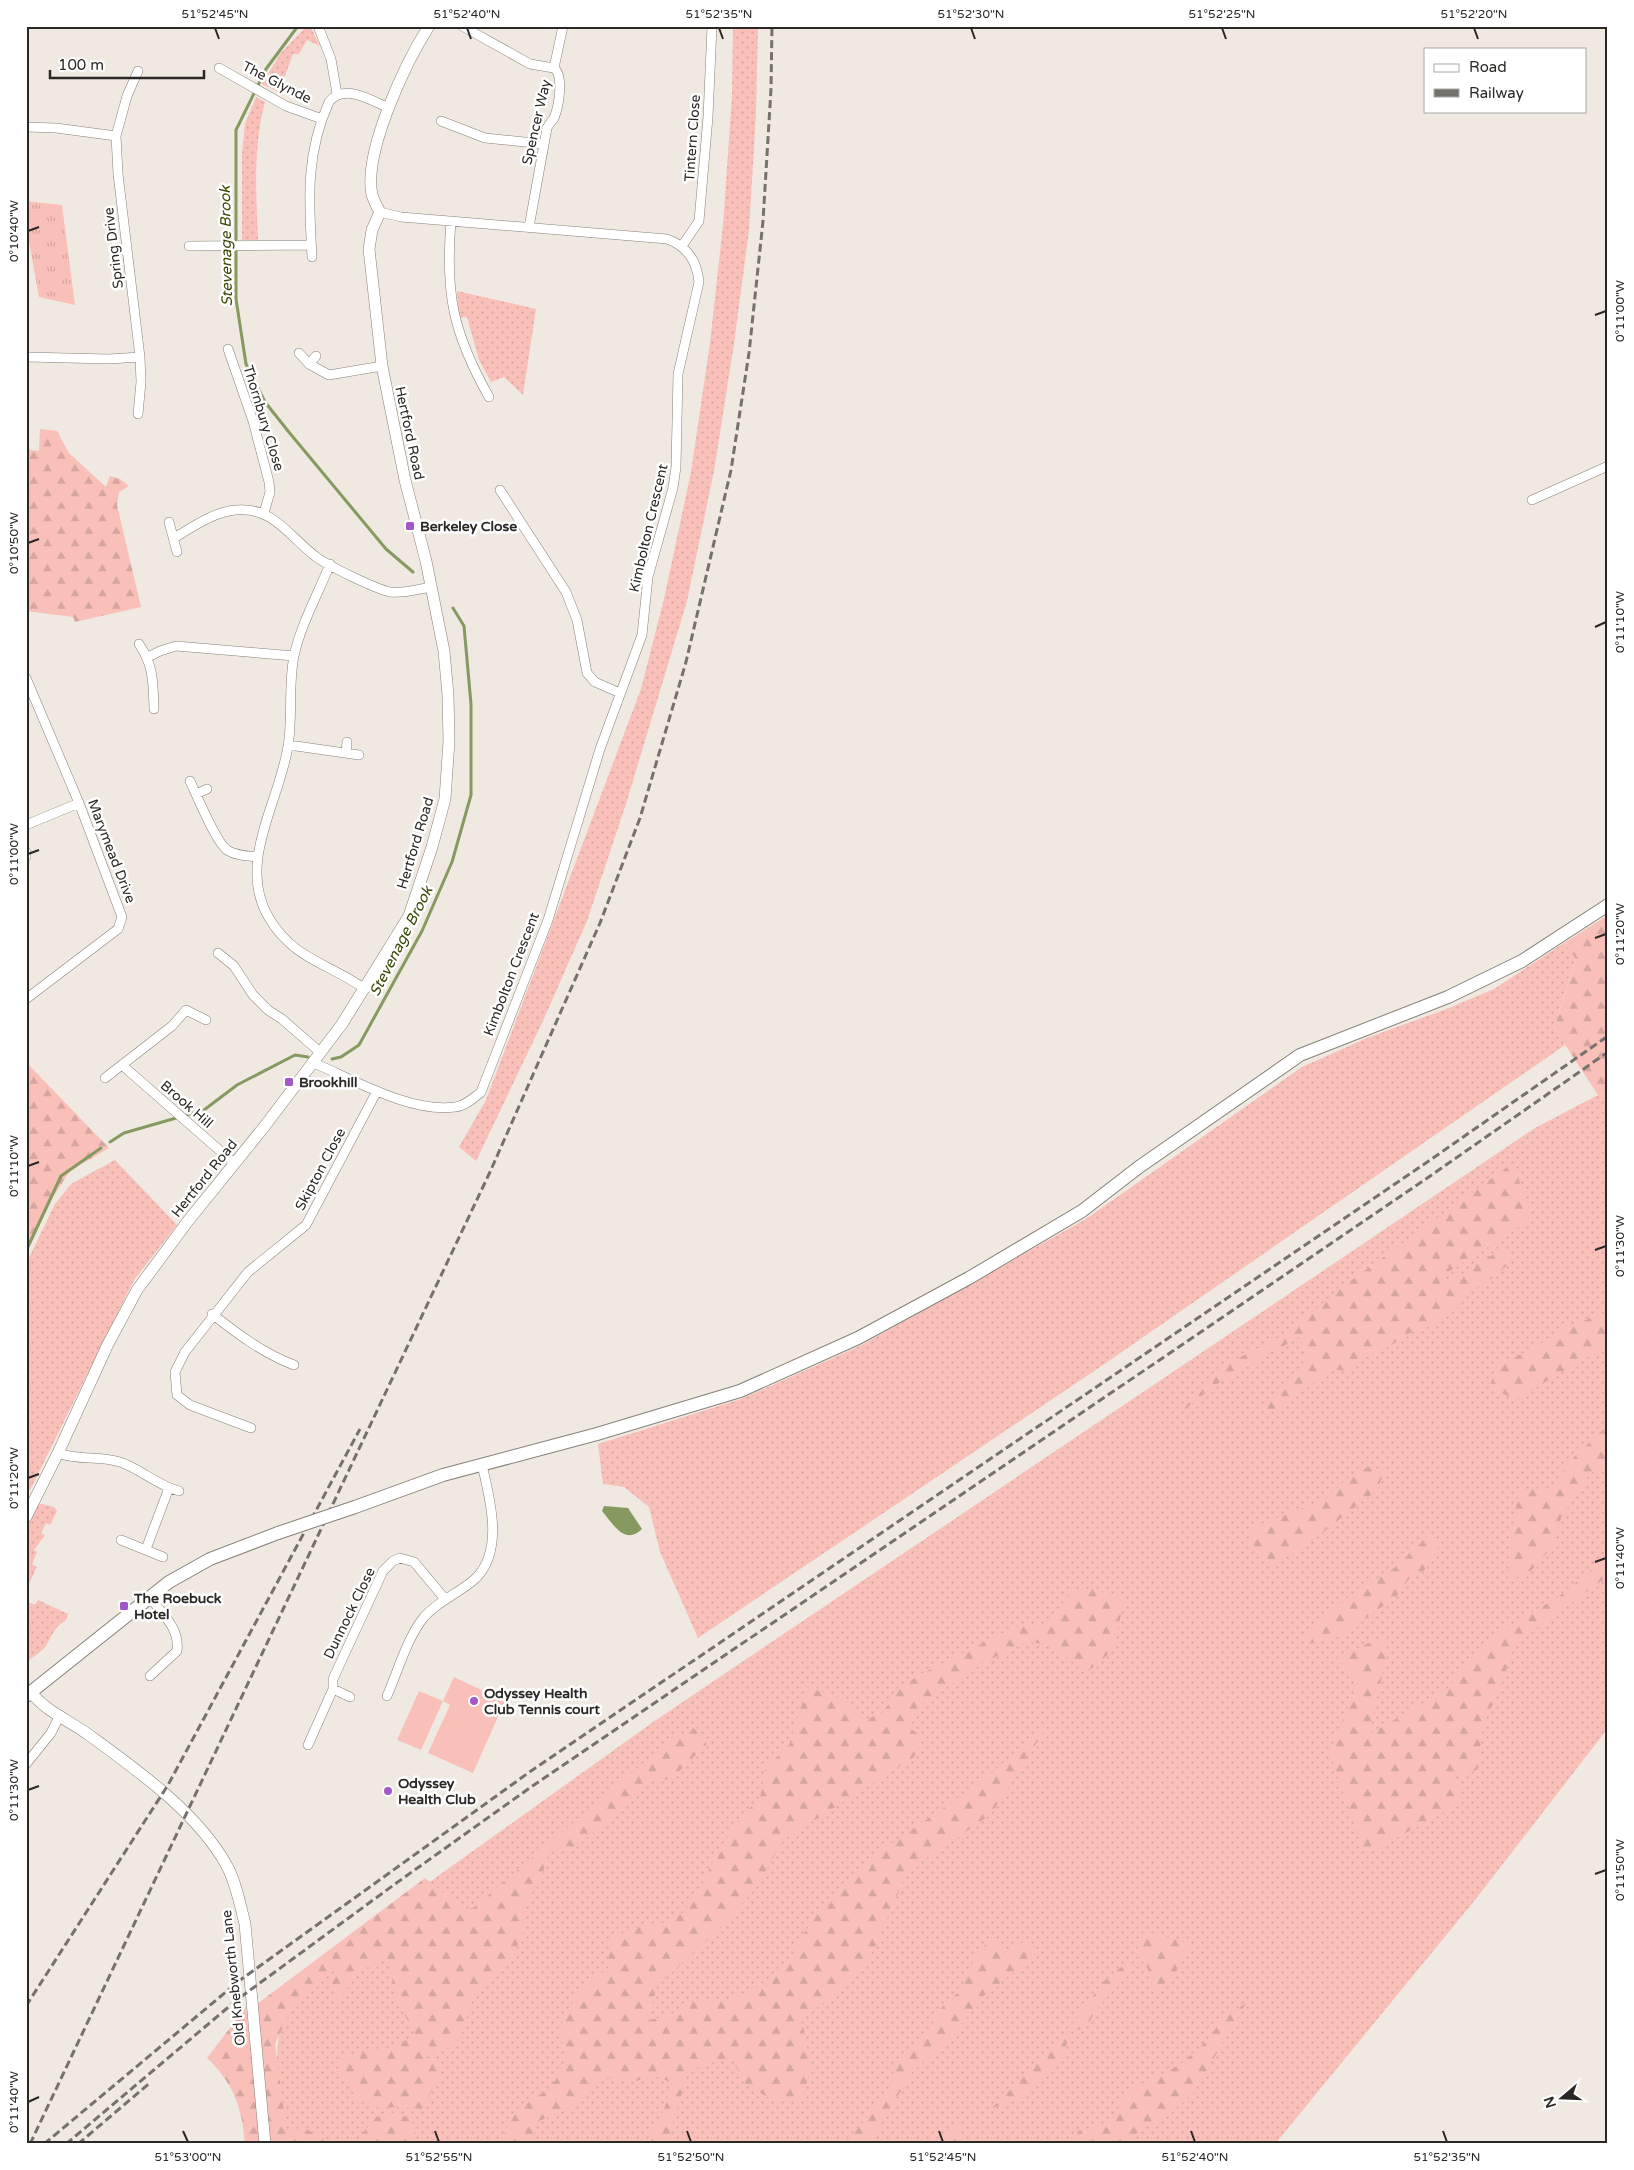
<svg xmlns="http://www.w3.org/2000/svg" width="1634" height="2170" font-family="'Varela Round',sans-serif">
<defs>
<pattern id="grass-dots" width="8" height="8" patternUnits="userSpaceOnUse" patternTransform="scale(1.25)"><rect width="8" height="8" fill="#f8c0b9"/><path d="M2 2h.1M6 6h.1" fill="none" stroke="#d5a59f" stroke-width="1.8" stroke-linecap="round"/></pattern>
<pattern id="forest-firs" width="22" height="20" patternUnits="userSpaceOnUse" patternTransform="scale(1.25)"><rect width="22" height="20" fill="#f8c0b9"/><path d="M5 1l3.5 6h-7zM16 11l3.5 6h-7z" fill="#d5a59f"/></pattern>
<pattern id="park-tufts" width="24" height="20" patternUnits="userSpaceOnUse" patternTransform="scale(1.25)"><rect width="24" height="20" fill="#f8c0b9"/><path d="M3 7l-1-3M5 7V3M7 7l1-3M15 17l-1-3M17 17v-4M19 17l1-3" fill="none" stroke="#d5a59f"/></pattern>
</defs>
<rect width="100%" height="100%" fill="#f0e9e1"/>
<path fill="url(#grass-dots)" d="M307,26H310L320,46L307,40L299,54H293L279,92L262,84L280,54Z
M733,26H758L756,114L749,230L734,344L714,471L687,601L626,804L587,921L542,1023L476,1161L459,1147L486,1100L641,689L664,599L691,472L710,343L723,225L732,96Z
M256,97L265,102C253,147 256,194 258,240H242V154L245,124Z
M457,291L536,309L523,395L504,377L491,382L479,360L467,317L459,318Z
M1564,943L1576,958L1554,1028L1565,1045L1103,1365L698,1638L660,1552L649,1507L624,1487L603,1484L598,1444L741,1399L860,1346L1086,1219L1302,1067L1367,1038L1449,1008L1494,989Z
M1598,1095L1608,1096V1728L1475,1900L1275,2144H284C279,2101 270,2051 286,2009C291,1993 306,1978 315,1964L656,1720L1535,1128Z
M115,1160L177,1225L134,1280L30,1490L26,1489V1264L55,1204L71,1184Z
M33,1502L54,1507L57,1511L50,1525L46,1523L41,1533L45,1535L34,1550L37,1552L32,1564L37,1567L26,1590V1522Z
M38,1600L68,1614L66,1620C55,1626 52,1635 46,1646C41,1652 32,1658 26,1662V1601L35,1605Z"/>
<path fill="url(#forest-firs)" d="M40,429L57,431L69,453L106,487L110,476L120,479L129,486L119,492L117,505L141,607L75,622L73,617L26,611V449L39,451Z
M1608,915V1096L1598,1095L1554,1028L1576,959L1564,943Z
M26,1062L109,1148L70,1171L53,1197L26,1252Z
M1513,1163L1529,1209L1527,1223L1443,1275L1448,1283L1488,1257L1504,1250L1513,1260L1494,1277L1469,1293L1456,1310L1428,1327L1413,1331L1390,1346L1371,1354L1347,1371L1332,1369L1275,1411L1264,1408L1302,1366L1306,1352L1299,1337L1214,1386L1176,1416L1227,1364L1284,1335L1349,1282Z
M1594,1317H1608V1344L1605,1347L1516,1399L1489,1388L1499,1362L1530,1351L1563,1328Z
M1608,1425V1461L1589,1475L1561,1518L1554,1545L1526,1576L1508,1579L1510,1540L1519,1490L1551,1488L1568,1463Z
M1368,1467L1385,1470L1377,1490L1304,1547L1269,1566L1252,1545L1247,1530L1325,1499L1348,1478Z
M1428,1536L1439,1546L1423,1572L1409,1579L1396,1597L1340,1636L1309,1644L1301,1638L1351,1595L1394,1568Z
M1608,1556V1576L1515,1644L1496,1699L1484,1720L1477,1770L1455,1776L1464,1801L1365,1855L1330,1754L1358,1681L1337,1657L1387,1635L1386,1659L1368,1735L1447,1689L1487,1639L1557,1598Z
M1092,1589L1125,1599L1112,1651L1086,1673L1050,1644L1025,1642L983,1663L923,1703L909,1728L923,1737L914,1757L783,1840L758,1885L724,1925L657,1986L648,2020L666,2017L698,1999L726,2001L754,1990L786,1965L808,1927L836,1890L884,1849L985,1779L1052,1719L991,1814L940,1850L909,1868L866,1967L802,2020L811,2068L801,2102L774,2100L745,2085L733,2060L706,2063L688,2073L668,2139L665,2144H645L664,2110L672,2083L656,2076L632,2082L609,2077L591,2085L577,2104L539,2121L528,2144H498L514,2116L529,2101L548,2090L568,2063C566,2054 561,2042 561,2032C563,2004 588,1984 608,1968L610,1939L635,1928L667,1922L684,1912L700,1890L715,1856L741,1817L760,1798L766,1768L789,1745L807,1687L840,1698L862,1721L882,1713L899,1690L917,1676L1015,1627L1047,1624L1072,1591Z
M694,1728L707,1744L671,1779L652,1781L573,1850L549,1852L543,1872L523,1910L524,1931L514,1953L499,1967L498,1976L474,1995L459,2041L445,2050L422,2056L434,2061L442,2071L422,2109L397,2107L378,2108L372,2104L359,2102L338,2070L340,2058L395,2047L415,2034L395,1997L390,1962L378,1960L358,1974L338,2000L330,1983L335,1969L296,2000L275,2044L287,2134L302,2127L334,2144H269L257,2004L425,1878L464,1909L473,1908L668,1742Z
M1144,1931L1190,1944C1181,1967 1174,1978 1154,1992L1147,1966L1136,1954Z
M1029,1938L1038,1953L981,1998L952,2038L912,2072L878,2129L866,2144H843L882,2101L892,2081L895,2064L928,2032L940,2009L963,1988L973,1961L989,1940L1001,1943L1004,1955Z
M1129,1961L1135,1967L1098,2007L1085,2029L1070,2030L1064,2056L1040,2084L1024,2097L992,2108L1037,2063L1077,2018L1104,1981Z
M1246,2003L1194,2092L1162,2121L1146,2125L1125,2144H1075L1078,2131L1092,2127H1104L1116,2119L1121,2102L1132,2089L1181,2064L1203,2044L1225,2017Z
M246,2007L261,2144H245C242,2107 234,2084 207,2058Z
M392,2113L411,2118L416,2135V2144H354L376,2117Z
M962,2123L958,2144H930Z"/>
<path fill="url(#park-tufts)" d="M26,201L62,205L75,305L39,297L26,225Z"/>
<path fill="#f8c0b9" d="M454,1677L505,1701L473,1773L428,1753L450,1705L443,1701L421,1750L397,1740L419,1691L443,1701Z"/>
<path fill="#869960" d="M604,1506L628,1508L642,1529C625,1546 613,1524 602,1511Z"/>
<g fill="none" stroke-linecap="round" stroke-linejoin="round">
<path stroke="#869960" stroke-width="3" d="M298,26L266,69L236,130V299L246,364L265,402L288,431L386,549L413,572
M332,1059L341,1057L359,1045L422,931L452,862L471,795V704L464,626L453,608
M110,1142L124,1133L204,1110L237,1085L295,1055L308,1057
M26,1251L61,1176L101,1148"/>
<g stroke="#868078" stroke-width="10">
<path id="minor" d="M318,26L331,59L337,94
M462,26L530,64L554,68
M219,68L286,106L322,119
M441,121L485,138L544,144
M26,127L56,128L116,136L118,174L140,357L109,359L26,357
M116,136L127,96L138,71
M451,221C445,294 453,333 489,397
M529,227L547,128C549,124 552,121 554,118C559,106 564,76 554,68L563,26
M189,246L311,245
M682,246L699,221L708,117L712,26
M312,257C309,202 305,155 329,102C344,83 370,100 389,108
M228,349L253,421L269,482L270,492L264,513
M299,353L309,364L329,375L382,366
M309,364L316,356
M138,414L141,382L140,357
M500,490L566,592L577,620L587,673L595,682L620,693
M1532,500L1608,466
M169,522L177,552
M174,538C191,528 215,511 236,510C272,506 289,536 315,556C326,565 376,589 390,592C403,594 419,589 431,587
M330,564C318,594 301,624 294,656C288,685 293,717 288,746C280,801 236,863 269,918C294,960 329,963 365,989
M139,644C154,666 153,683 154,709
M148,657L160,651L176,646L294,656
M26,678L79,803L122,917L118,929L26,999
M289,745L359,755
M346,753L347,742
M190,781C197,796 216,842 227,850C236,856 248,856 258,857
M196,794L207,789
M26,825L79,803
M26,852V857
M218,953L234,966L253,995L268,1010L282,1019L321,1053
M314,1063C354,1080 411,1113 455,1107C465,1106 474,1098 481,1092L548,920L600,749L642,635L648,577L673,488L676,467L678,374L699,282C697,261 687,246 667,239L401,217L380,212
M122,1065L234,1163
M105,1078L172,1026L186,1010L206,1020
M212,1314C239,1335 263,1353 294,1365
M251,1428L190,1405L177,1395L175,1372L185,1352L248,1272L306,1225L377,1091
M58,1453C78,1461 99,1455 120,1462C141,1469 158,1486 179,1491
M121,1540L163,1557
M146,1549L169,1488
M150,1597C162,1615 180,1627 177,1651L150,1676
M333,1689L350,1697
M387,1696C398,1671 407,1638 424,1617C439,1600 460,1593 476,1578C504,1550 490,1499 482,1465
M308,1745L333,1689V1679L383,1571L393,1561L400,1558L414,1562L445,1599
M26,1764L51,1733L60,1715"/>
</g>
<g stroke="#868078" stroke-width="12">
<path id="tertiary" d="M26,1517L58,1453L108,1344L137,1290L188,1221L264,1127L342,1024L409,916L432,847L445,799L449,741L448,695L444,651L426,561L405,480L382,366L369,249L372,230L380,212C377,207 374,201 372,195C363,152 406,62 429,26
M31,1692C45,1711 70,1721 89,1735C137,1770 198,1813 227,1866C236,1883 240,1904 245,1924L265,2144"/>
</g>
<g stroke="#868078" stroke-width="14">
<path id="secondary" d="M355,1507L443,1475L597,1434L740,1391L858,1338L969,1278L1082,1211L1139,1167L1300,1055L1448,997L1522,961L1608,905
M26,1696L169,1582L210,1559L278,1533"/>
</g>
<use href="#minor" stroke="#fff" stroke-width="9"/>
<use href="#tertiary" stroke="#fff" stroke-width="11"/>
<use href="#secondary" stroke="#fff" stroke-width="12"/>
<path stroke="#75716c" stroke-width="3" stroke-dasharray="8 4" stroke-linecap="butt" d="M26,2006L168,1785L360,1429
M30,2144L490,1172L600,923L640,818L686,662L731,470L749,353L763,221L771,89L772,26
M44,2144L239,1981L531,1771L1423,1165L1608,1036
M66,2144L238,1999L395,1884L531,1787L1423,1181L1608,1052
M78,2144L151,2082"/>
<g stroke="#868078" stroke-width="14" stroke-linecap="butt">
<path id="secondary-bridge" d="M278,1533L355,1507"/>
</g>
<use href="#secondary-bridge" stroke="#fff" stroke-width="12"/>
</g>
<path fill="none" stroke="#2a2724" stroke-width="2" d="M215,28L219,39M467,28L471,39M719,28L723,39M971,28L975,39M1222,28L1226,39M1474,28L1478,39M28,231L39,227M1595,315L1606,311M28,543L39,539M1595,627L1606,622M28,854L39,850M1595,938L1606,934M28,1166L39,1162M1595,1250L1606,1246M28,1478L39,1474M1595,1562L1606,1558M28,1790L39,1786M1595,1874L1606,1870M28,2102L39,2097M183,2131L188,2142M435,2131L439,2142M687,2131L691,2142M939,2131L943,2142M1191,2131L1195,2142M1443,2131L1447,2142"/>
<g fill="#a457c9" stroke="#fff" stroke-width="2">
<rect x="405" y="521" width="10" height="10" rx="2.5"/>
<rect x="284" y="1077" width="10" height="10" rx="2.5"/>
<rect x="119" y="1601" width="10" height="10" rx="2.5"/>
<circle cx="474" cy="1701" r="5"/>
<circle cx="388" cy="1791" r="5"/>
</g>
<g text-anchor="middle" stroke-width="5" stroke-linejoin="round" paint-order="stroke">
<g font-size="14" fill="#2a2724" stroke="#fff">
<text transform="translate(277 82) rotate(27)" y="5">The Glynde</text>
<text transform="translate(536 122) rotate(-77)" y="5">Spencer Way</text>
<text transform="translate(692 138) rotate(-86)" y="5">Tintern Close</text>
<text transform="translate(113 248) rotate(-97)" y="5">Spring Drive</text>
<text transform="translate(264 418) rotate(73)" y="5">Thornbury Close</text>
<text transform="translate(410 433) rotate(78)" y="5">Hertford Road</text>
<text transform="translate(648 528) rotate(-77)" y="5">Kimbolton Crescent</text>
<text transform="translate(415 843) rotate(-73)" y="5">Hertford Road</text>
<text transform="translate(112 851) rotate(69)" y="5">Marymead Drive</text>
<text transform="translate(511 974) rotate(-69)" y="5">Kimbolton Crescent</text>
<text transform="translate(187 1104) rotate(41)" y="5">Brook Hill</text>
<text transform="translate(320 1169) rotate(-62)" y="5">Skipton Close</text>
<text transform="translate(204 1178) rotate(-51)" y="5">Hertford Road</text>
<text transform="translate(349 1613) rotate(-64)" y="5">Dunnock Close</text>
<text transform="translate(233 1978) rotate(-96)" y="5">Old Knebworth Lane</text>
</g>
<g font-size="14" font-weight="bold" fill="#2a2724" stroke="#fff" text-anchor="start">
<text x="420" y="531">Berkeley Close</text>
<text x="299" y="1087">Brookhill</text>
<text x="134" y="1603">The Roebuck<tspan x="134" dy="16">Hotel</tspan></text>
<text x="484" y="1698">Odyssey Health<tspan x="484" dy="16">Club Tennis court</tspan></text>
<text x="398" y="1788">Odyssey<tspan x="398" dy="16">Health Club</tspan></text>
</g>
<g font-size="15" font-style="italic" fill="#394a05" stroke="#fff">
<text transform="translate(226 246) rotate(-91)" y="5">Stevenage Brook</text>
<text transform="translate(401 941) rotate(-63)" y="5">Stevenage Brook</text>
</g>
</g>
<rect width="1634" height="2170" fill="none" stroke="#ffffff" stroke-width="55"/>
<rect x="1424" y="48" width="162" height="65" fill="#ffffff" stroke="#aaa9a7"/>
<rect x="1434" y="64" width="25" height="8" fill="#ffffff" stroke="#aaa9a7"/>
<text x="1469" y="72" font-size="15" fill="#2a2724">Road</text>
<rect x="1434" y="89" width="25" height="8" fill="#75716c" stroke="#aaa9a7"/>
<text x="1469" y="98" font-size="15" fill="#2a2724">Railway</text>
<g transform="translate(1562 2098) rotate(251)" stroke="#ffffff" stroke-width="4" paint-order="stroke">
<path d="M0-4L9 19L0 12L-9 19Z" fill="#2a2724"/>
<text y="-8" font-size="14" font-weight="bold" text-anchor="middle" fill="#2a2724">N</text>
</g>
<path d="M50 70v8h154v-8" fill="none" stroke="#2a2724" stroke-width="2.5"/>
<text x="58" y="70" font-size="15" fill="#2a2724" stroke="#ffffff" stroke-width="4" paint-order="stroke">100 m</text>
<rect x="28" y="28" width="1578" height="2114" fill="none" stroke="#2a2724" stroke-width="2"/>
<g font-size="12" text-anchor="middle" fill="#2a2724">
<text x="215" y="18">51°52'45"N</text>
<text x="467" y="18">51°52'40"N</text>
<text x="719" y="18">51°52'35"N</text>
<text x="971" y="18">51°52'30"N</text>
<text x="1222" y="18">51°52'25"N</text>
<text x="1474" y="18">51°52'20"N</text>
<text transform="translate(14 231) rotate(-90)" y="4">0°10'40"W</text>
<text transform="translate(1620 311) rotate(-90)" y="4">0°11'00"W</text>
<text transform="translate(14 543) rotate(-90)" y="4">0°10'50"W</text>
<text transform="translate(1620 622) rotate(-90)" y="4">0°11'10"W</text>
<text transform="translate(14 854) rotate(-90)" y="4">0°11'00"W</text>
<text transform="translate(1620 934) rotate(-90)" y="4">0°11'20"W</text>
<text transform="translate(14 1166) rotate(-90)" y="4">0°11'10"W</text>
<text transform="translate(1620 1246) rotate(-90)" y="4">0°11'30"W</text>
<text transform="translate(14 1478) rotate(-90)" y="4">0°11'20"W</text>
<text transform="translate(1620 1558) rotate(-90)" y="4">0°11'40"W</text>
<text transform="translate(14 1790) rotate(-90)" y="4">0°11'30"W</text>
<text transform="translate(1620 1870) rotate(-90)" y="4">0°11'50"W</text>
<text transform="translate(14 2102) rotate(-90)" y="4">0°11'40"W</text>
<text x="188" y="2161">51°53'00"N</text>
<text x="439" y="2161">51°52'55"N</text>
<text x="691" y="2161">51°52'50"N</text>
<text x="943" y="2161">51°52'45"N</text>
<text x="1195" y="2161">51°52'40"N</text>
<text x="1447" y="2161">51°52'35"N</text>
</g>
</svg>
